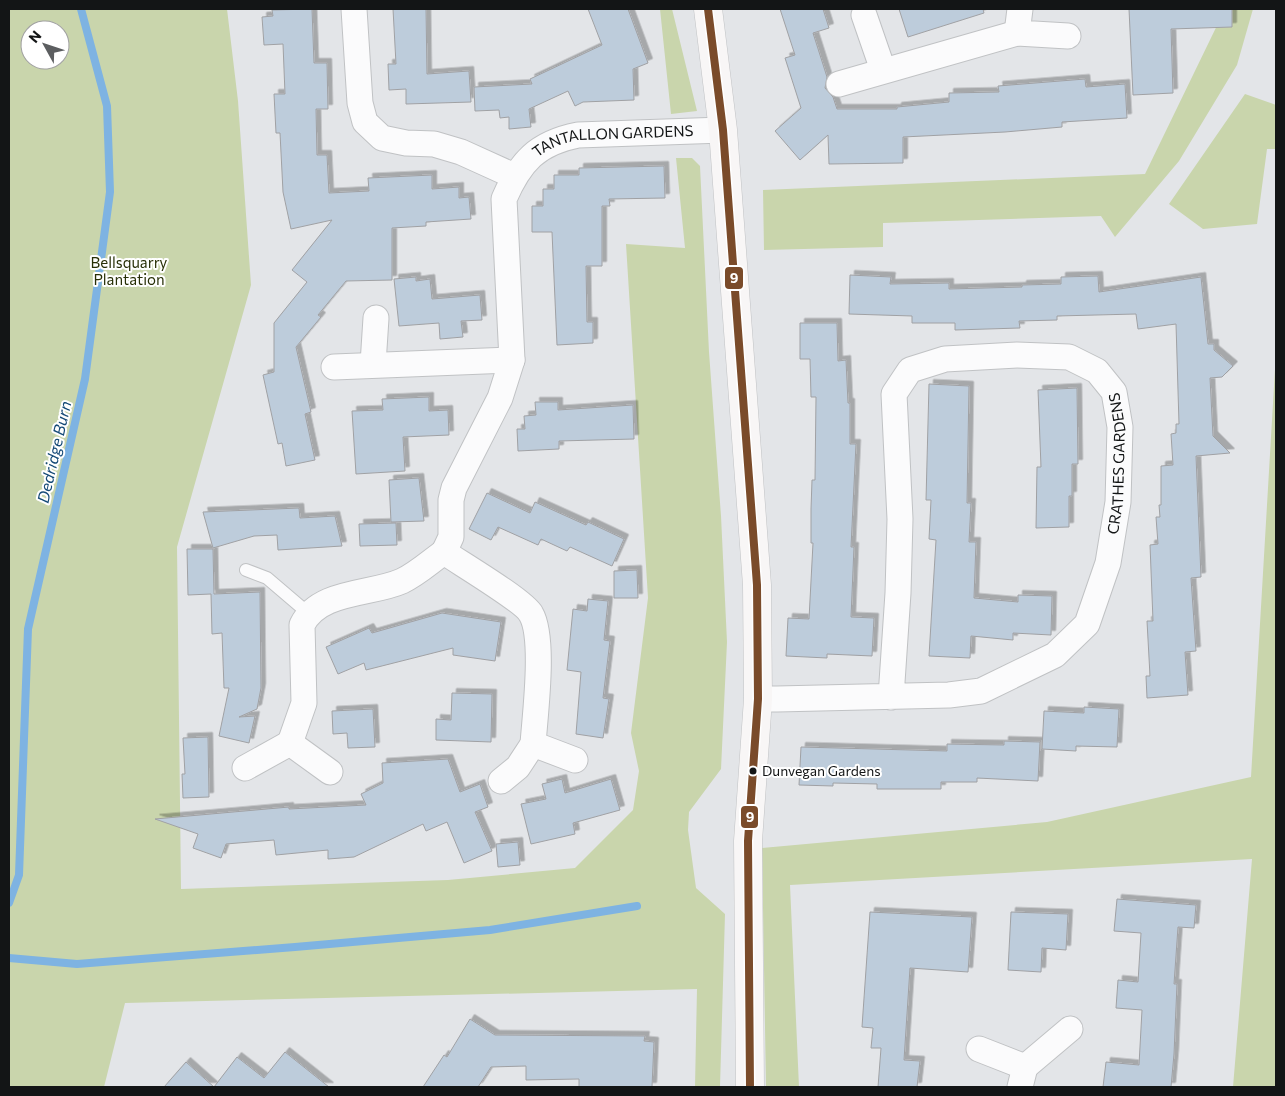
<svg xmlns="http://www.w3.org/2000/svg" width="1285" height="1096" font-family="Commissioner,sans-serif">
<defs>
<filter id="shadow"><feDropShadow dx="4.5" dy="-4.5" stdDeviation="0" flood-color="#0004"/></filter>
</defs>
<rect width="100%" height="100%" fill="#e3e5e8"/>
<path fill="#c9d5ac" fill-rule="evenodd" d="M9,9H227L238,101L251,285L177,547L181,889L448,880L575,868L633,810L639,771L631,733L648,598L626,244L685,248L676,158H692L700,166L709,352L721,516L727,642L721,769L689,812L688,830L696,888L725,914L720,1087H695L697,989L125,1003L104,1087H9ZM30,30H60V60H30Z
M660,9H672L697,111L671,114Z
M1225,9H1253L1237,65L1179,161L1115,237L1101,216L883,223V247L764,250L763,190L1145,174Z
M1245,94L1276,105V149H1267L1257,224L1203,229L1169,204Z
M1276,352V1087H1233L1252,859L790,885L799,1087H766L762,848L1047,822L1251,777Z"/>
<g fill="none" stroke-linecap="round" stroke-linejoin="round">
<path stroke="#7eb3e2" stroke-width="8" d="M9,903L19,875L28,629L85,379L110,192L107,106L81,9
M9,958L77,964L295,947L490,930L637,906"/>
</g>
<path fill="#bdccdb" stroke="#a0a1a4" filter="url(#shadow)" d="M312,9L314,63H327L328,109H316L317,155H327L329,193L369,191L368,178L432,175V189L459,187V198L469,197L471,219L426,222V226L392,228V280L346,281L318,315L321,317L296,347L311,412L305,414L315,460L286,466L282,443L278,444L263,375L274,372V323L307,282L292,270L332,220L291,229L283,192L280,133H276L274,94H285L283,44L264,45L262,17L273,16L272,10Z
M393,9H426L427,74L469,71L471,102L406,104V89L389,90L388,64H396Z
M588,9H628L648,63L633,69L634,100L583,102L575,106L568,91L529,109L531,127L509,129V117L500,118L499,110L475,111L474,87L532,84L530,79L602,45Z
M780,9H823L829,28L813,33L827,77L825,88L833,97L837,109H897V107L949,102V93L999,92L998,86L1085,79L1086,87L1125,84L1127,118L1062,122V127L1005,132L903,137V163L829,164L828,135L800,160L775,131L801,108L785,58L795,55Z
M899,9H983L984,13L908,37Z
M1129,9H1232V27L1171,29L1173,93L1133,95Z
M664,166L665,198L609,199L610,206H602V266H586L587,322H593V343L557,345L552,232H532V206H543V189H554V175H579V168Z
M850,275L891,277L890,284L949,283V289L1022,287V285L1061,284V277L1098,276L1099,292L1201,277L1208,344H1214V350L1233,366L1222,377L1210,378L1213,436L1230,453L1196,456L1201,577L1191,578L1196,651L1185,652L1188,695L1147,698L1146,676H1150L1147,621H1153L1150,545L1158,544L1156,517H1160L1159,505H1161V466L1173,465L1171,434L1176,433V424H1179L1176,324L1138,329L1136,314L1057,316V320L1019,321L1020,328L955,330V323H912V316L849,314Z
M416,277V281L430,279L432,299L480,295L482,320L461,321L463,337L440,339L439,323L399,326L394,279Z
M800,323H837L838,361L846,360L848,403H850V444H856L851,547H854L851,617L874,618L872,656L827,654V658L786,656L788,618L809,619L813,543H811V509L812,480H815L816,397H811L810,359H800Z
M929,384L969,386L967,503H971L969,542H976L974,598L1018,602V595L1052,596L1051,635L1013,633V640L971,636L970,658L929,656L936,540L929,539L931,500H926Z
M1077,388L1078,464H1072V496H1069V527L1036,528L1037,467H1041L1038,390Z
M429,397V411L448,410L449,435L403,437L405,471L356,474L352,411L383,410L382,399Z
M535,402H558V410L633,405L634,439L559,441V449L518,451L517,429H525L524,416L536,415Z
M419,478L424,521L391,522L389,480Z
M487,493L530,513L535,502L586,525L588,522L624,539L612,566L570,547L567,551L541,539L538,545L498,527L491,540L469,529Z
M299,508L300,518L335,516L342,546L278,550L277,535L254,536L213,548L203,512Z
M396,523L397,545L360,546L359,524Z
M187,549H213L214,594L260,592L261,688L257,709L239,717L255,716L249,743L219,736L229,688H224L222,633L212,634L211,594L188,595Z
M637,570L638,598H614V571Z
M588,599L608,601L604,640L610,641L603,698L609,699L603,738L576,734L581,672L567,670L573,609L587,611Z
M442,613L501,622L495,661L453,655V648L366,670L364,663L338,674L326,647L369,628L372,633Z
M452,693L492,694L491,742L436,740V719L451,720Z
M1084,707L1119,709L1117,747L1076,746V751L1042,749L1044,711L1084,713Z
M373,709L375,747L348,748L347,733L333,734L332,711Z
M208,737L209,797L183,798L182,774H185L183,738Z
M1004,741L1040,742L1038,781L977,778V782H941V789H877V784L833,783V786L799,785L801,747L947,751V744L1004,745Z
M448,759L460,792L480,784L488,807L475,812L492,851L464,863L447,822L426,831L423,824L354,857L328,859V850L276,855L274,840L226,844L221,858L193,848L198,834L155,819L289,807V809L366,805L361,794L383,783L382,763Z
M562,779L565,793L611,779L620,810L573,823L575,834L531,844L521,804L546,799L542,784Z
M518,842L520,865L498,867L496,844Z
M1117,899L1196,905L1194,928L1178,927L1174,984H1177L1174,1054L1171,1087H1103L1106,1062L1139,1065L1142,1010L1116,1008L1118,980L1138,982L1141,933L1114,931Z
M870,912L972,917L968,972L910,968L904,1060L920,1061L917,1087H878L881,1048H871L873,1028L862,1027Z
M1011,912L1068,914L1066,950L1042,948L1041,972L1008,970Z
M470,1019L495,1035L645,1036L644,1041L654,1042L652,1087H579V1079L526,1080V1066L491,1067L478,1087H423L444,1055L447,1057Z
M285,1052L329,1087H164L186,1062L214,1087L237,1057L264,1078Z"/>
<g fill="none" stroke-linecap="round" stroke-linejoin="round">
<g stroke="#c0c2c4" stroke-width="14">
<path id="lane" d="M246,570L267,578L308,613"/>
</g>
<g stroke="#c0c2c4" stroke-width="27">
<g id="street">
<path d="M354,9L360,103L365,122L382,138L406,143L434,144L461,152L514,176"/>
<path d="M1020,9L1017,33L1068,36"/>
<path d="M864,15L883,70"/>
<path d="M839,84L1017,33"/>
<path d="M373,364L376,318"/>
<path d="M334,367L512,360"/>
<path id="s1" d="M758,699H777L949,695L981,691L1055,655L1087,624L1108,563L1118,502L1120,427L1114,392L1097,371L1069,357L1017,355L945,359L910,370L894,394L900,519L898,593L891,697"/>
<path id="s2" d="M575,760L533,744C535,715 545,638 531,614C524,601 460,563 444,552L451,537V500L454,488L500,398L512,360L504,199C520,162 537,143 578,135L723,130"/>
<path d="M245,768L290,743"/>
<path d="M330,772L290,743L304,703L302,625C319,590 371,595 402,581C417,574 431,561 444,552"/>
<path d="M501,781L518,767L533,744"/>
<path d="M979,1049L1025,1067L1020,1087"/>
<path d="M1025,1067L1070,1029"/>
</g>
</g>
<g stroke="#c0c2c4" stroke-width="29">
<path id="secondary" d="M708,9L723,130L757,585L758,699L748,841L750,1087"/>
</g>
<use href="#lane" stroke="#fbfbfc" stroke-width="12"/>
<use href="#street" stroke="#fbfbfc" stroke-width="25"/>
<use href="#secondary" stroke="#f8f6f6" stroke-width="28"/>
<g stroke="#fff" stroke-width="11">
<path id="bus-1" d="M708,9L723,130L757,585L758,699L748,841L750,1087"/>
</g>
<use href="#bus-1" stroke="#7a4b2a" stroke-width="8"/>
</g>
<circle fill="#131516" stroke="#fff" stroke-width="2" cx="753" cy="771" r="4.5"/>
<g text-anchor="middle" stroke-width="4" stroke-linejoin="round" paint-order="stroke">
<g font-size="14" fill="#131516" stroke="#fff" text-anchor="start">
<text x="762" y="776">Dunvegan Gardens</text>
</g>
<g font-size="15" fill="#131516" stroke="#fff">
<text dy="5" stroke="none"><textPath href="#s2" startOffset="788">TANTALLON GARDENS</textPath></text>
<text dy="5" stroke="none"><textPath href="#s1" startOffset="515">CRATHES GARDENS</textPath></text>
</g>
<g font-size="15" fill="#272f06" stroke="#fff">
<text x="129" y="268">Bellsquarry<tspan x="129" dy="17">Plantation</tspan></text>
</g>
<g font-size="16" font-style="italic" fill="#154a77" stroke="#fff">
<text transform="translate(54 452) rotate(-77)" y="6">Dedridge Burn</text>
</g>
</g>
<g stroke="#fff" stroke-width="2">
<rect x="724" y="266" width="20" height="24" rx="5" fill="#7a4b2a"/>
<rect x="740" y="805" width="19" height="24" rx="5" fill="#7a4b2a"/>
</g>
<g font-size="14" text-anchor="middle" font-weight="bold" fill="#fff">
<text x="734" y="283">9</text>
<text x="750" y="822">9</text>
</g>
<rect width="1285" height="1096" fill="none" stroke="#131516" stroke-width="20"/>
<g transform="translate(45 45) rotate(310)"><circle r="24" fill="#ffffff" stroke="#a1a1a2"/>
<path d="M0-4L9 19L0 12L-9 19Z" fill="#5c5e60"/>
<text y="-8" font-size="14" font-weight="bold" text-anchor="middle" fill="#131516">N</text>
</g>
</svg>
